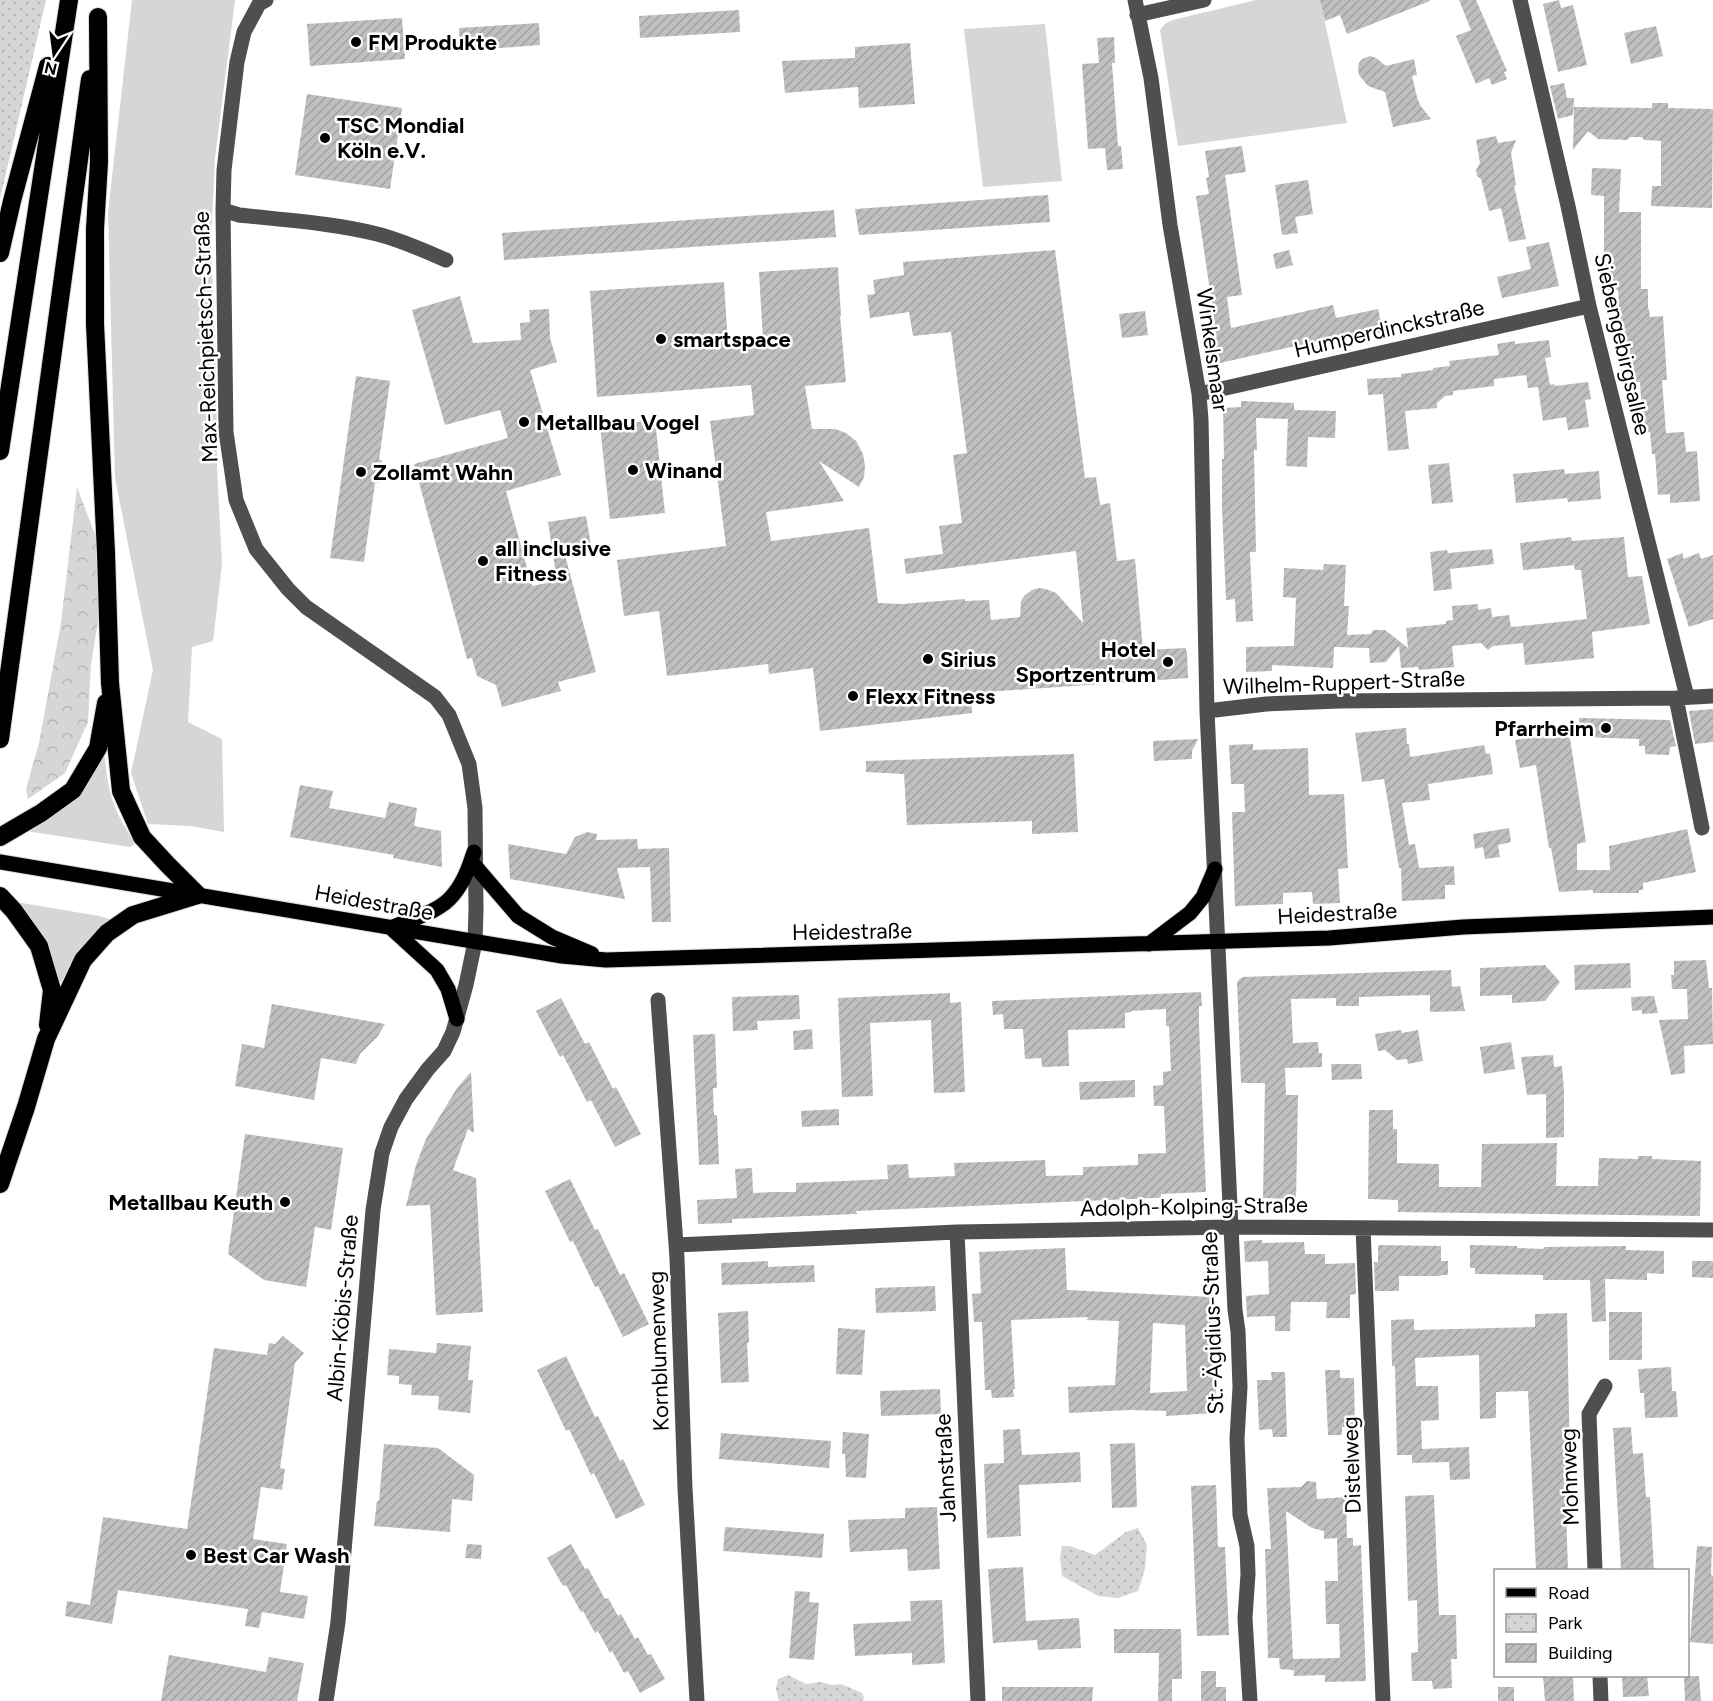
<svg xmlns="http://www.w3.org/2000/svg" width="1713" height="1701" font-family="Figtree,sans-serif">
<defs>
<pattern id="forest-crowns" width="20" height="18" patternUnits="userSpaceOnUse" patternTransform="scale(1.5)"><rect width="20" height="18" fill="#d6d6d6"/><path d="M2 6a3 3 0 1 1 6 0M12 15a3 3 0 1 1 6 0" fill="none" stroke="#b6b6b6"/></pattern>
<pattern id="park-dots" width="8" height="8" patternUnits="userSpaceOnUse" patternTransform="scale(1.5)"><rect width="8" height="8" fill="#d6d6d6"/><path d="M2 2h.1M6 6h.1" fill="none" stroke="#b6b6b6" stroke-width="1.8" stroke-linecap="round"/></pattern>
<pattern id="building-hatch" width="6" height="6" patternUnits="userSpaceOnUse" patternTransform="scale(1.5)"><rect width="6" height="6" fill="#bfbfbf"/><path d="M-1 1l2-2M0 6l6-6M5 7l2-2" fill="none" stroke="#a2a2a2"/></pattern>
</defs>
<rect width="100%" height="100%" fill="#fff"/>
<path fill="#d6d6d6" d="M132,0H235L215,158L211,244L216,366L217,467L222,564L213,641L192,647L188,722L222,739L224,832L190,826L148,824L131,773L153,670L115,478L108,212Z
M1256,0H1320L1347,123L1178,146L1160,30L1166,23L1173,20Z
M1045,24L1062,181L983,187L964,29Z
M101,756L105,758C108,795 115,814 136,844L130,847L26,831Z
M16,902L99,916L113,920L96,933L83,946L61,982L57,981C51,948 38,927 16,902Z"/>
<path fill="url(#forest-crowns)" d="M77,487L94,532L101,537V604L91,664L88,722L65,773L28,799L26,789L39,743L61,623Z"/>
<path fill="url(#park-dots)" d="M0,0H46L0,199Z
M1138,1528L1147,1545L1145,1569L1138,1591L1118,1598L1098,1596L1062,1576L1060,1557L1062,1546H1070L1095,1555L1126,1532Z
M788,1675L806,1684L821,1682L832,1685L840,1684L846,1686L862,1693L864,1698L863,1701H779L776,1689L778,1679Z"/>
<path fill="url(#building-hatch)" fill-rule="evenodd" d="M1320,0H1429L1430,1L1347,34L1340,15L1325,21Z
M1459,0H1476L1507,71L1504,72L1507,79L1492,85L1489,78L1476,84L1456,36L1471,30Z
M1559,0L1561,8L1573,5L1587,65L1558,72L1543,4Z
M739,10L740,32L640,38L639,16Z
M402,18L405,59L310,66L307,24Z
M539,23L540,45L460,51L459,28Z
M1656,26L1663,56L1631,64L1624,33Z
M1114,37L1115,63H1112L1115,105L1118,146H1121L1123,169L1107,170L1105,148L1088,149L1082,64L1099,63L1097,38Z
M910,43L915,104L859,108L858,87L785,93L782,61L855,58V47Z
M1370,56L1376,58L1386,66L1414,59L1417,75L1412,76L1417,97L1420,105L1431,119L1393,127L1385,92L1368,86L1359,75L1358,68L1359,63L1362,59Z
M1564,83L1567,98H1574L1573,115L1558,119L1550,86Z
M307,94L402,108L390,189L295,175Z
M1652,103H1668V108L1713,109L1712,208L1651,206L1652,186H1661V141L1644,140L1642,137H1630L1627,140L1598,139L1588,131L1573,150L1574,107L1652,108Z
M1496,136L1498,143L1516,140L1511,153L1516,185L1514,186L1526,239L1509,242L1501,208L1489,211L1481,179L1477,176L1476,170L1480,163L1476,140Z
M1242,146L1246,172L1225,175L1242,295L1227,297L1231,328L1333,305L1336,318L1378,309L1383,332L1350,339L1349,334L1207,366L1204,351L1213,349L1210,333L1216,332L1196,196L1209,194L1206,178L1209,177L1205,151Z
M1592,168L1621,169L1619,212H1641V289H1648V309H1649L1650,317L1663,316L1667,380H1662L1666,433L1684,432L1686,452L1697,451L1700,501L1670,503V494L1658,495L1655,454H1652L1650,432L1643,433L1640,382H1632L1629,345H1622L1618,290H1608V269H1604V196L1591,195Z
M1308,180L1313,214L1295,217L1298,233L1282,235L1275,185Z
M1048,195L1050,222L859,235L855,209Z
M834,210L836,237L504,260L502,233Z
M1549,242L1559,286L1502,298L1497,277L1531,269L1526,247Z
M1055,250L1085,478L1096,477L1100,505L1110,503L1117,561L1135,559L1143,650L1186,648V651H1187L1188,678L971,693L972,713L820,731L813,668L769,674L768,664L667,676L659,611L624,616L617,560L726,546L710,421L754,415L751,385L597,397L590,291L724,282L728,344L763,340L759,272L838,267L841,316H840L846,382L805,386L812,429H835L846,433L856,441L863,454L865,466L864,477L859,487L819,461L844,501L766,512L771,541L869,528L878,603L902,604L965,599V601L989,600L991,620L1020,617L1021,601L1025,595L1032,590L1039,588L1046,589L1056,593L1083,623L1076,551L906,574L904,559L943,554L939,526L962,523L953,455L967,453L951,332L913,336L909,312L870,318L867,295L875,294L873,280L904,275L903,262Z
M1289,250L1293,265L1276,269L1273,254Z
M460,296L473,343L521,340L520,323L530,322L529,310L549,309L550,338L557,362L530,370L561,475L506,491L532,586L557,581L548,522L586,516L592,551L565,555L596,672L558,682L561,691L502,707L496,685L477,676L472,658L467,659L414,464L508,438L500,410L445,425L412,310Z
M1145,311L1148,335L1122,338L1119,314Z
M1549,340L1551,357L1545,358L1550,385L1554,384L1555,386L1588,382L1591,399L1585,400L1589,427L1568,430L1566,417L1543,421L1538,387L1528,388L1526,375L1494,379V386L1453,391V395L1445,396L1437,403V408L1405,411L1409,449L1388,451L1383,394L1368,395L1367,379L1401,377V374L1433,370V368L1450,366L1449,361L1499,355L1497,344L1515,341V344Z
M356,376L390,381L379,460H382L378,483H375L364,562L330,558Z
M1241,401L1294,403V410L1336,411L1335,438L1308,437L1307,467L1286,466L1288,419L1256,418L1257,450H1254L1256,552H1250L1253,621L1236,622L1235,599L1226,600L1222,509V459H1224L1223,408L1241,407Z
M655,420L665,513L610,519L600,426Z
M1449,463L1453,502L1432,504L1428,465Z
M1564,469L1565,474L1599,471L1601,499L1568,502L1567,498L1516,503L1513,474Z
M1571,537L1572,541L1624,537L1628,577L1642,576L1650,624L1592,632L1594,658L1525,665L1523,643L1493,646L1488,650L1481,643L1452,646L1454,667L1419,670L1418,667L1401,668L1399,646L1386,662L1370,663L1369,648L1334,647L1333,668L1272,665V671L1246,672V647L1294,646L1296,598L1283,597L1284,568L1323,570L1324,564L1346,565L1344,606H1349L1347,635L1371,634L1373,630H1385L1408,648L1406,628L1446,624V621L1453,620L1452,606L1478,604V610L1491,608L1492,617L1509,615L1511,627L1587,619L1581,570H1575L1574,565L1523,570L1520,543Z
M1492,549L1494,564L1450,569L1452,589L1434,591L1430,552L1447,550L1448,553Z
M1683,553V559L1699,553L1701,559L1713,555V619L1689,627L1667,559Z
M1713,709V742L1695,744L1689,711Z
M1579,718L1670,720L1676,746L1670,747L1669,755L1645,754V746H1639V739L1579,737Z
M1406,728L1407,744H1409L1410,757L1484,745L1486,754L1490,753L1493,774L1428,784L1430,800L1402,803L1409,845L1415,844L1419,868L1454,866L1455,885H1445V899L1402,901L1401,868H1399L1384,779L1362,782L1355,733Z
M1569,732L1586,842L1577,844V870H1610L1609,846L1687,829L1696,872L1643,883V890H1639V893H1593V890L1559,892L1551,848H1549L1536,765L1520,768L1515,740Z
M1198,739L1192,751V759L1154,761L1153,741Z
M1253,744V750L1308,748L1309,795L1344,794L1348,868L1338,869L1340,903L1313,904L1312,892L1283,893V904L1235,906L1232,812H1245L1244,784H1231L1229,745Z
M1074,754L1078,832L1032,834V821L907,825L904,774L866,772V761Z
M300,785L333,791L329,808L385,818L389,802L417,808L414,826L441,831L442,867L393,858L394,855L290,837Z
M1509,828L1511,842L1498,845L1500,857L1485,859L1483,847L1475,849L1473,834Z
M587,832L597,834L596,840L637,839L638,849L669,848L671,922H652L650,867L617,868L625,899L510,879L508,844L566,854L575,837Z
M1706,960L1709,988H1712L1713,1044L1684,1046L1685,1073L1671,1075L1659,1020L1688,1019L1687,989H1672L1671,975H1674V961Z
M1630,963L1631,988L1575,990L1574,965Z
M1545,965L1560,982L1545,1001L1512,1003V995L1480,996V968Z
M1451,970L1452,987L1460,986L1465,1011L1430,1012V995L1359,997V1006H1336V998L1291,999L1293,1043L1318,1042L1319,1053H1322V1067L1285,1068L1286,1095H1298L1296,1199L1263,1198L1265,1083H1241L1237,982L1242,977Z
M1201,992L1202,1006H1199V1025L1206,1192L1161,1194V1198H1154L856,1211L857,1214L732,1219V1223L698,1224L697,1200L737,1198L735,1169L752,1168L753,1193L775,1192H796V1183L888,1179L887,1165L908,1164L909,1178L955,1176L954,1163L1045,1160L1046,1176L1083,1175V1167L1138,1165V1154L1166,1153L1164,1106H1154L1153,1086L1163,1085V1072L1171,1071L1169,1026H1166V1009L1131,1011V1012L1125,1013V1028L1068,1030L1069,1066L1042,1067L1041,1058L1025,1059L1023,1029H1004L1003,1014L993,1015L992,1001Z
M950,993V1003L961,1002L965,1092L934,1093L931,1020L870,1023L873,1096L842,1097L838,998Z
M799,995L800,1019L757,1021L758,1030L733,1031L732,997Z
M1654,996L1658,1013L1642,1014V1010L1632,1011L1631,997Z
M561,998L585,1044L589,1042L613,1089L616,1087L641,1134L615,1147L591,1100L587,1102L563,1055L560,1057L536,1011Z
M272,1004L385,1024L378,1036L360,1054L356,1064L321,1058L314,1100L235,1086L242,1044L264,1048Z
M812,1029L813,1049L794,1050L793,1031Z
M1401,1030L1402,1033L1418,1030L1423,1061L1408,1064L1407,1059L1397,1060L1385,1050L1378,1051L1375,1034Z
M715,1034L717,1088H713L714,1115H717L719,1164L699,1165L693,1035Z
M1511,1042L1515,1069L1484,1074L1480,1047Z
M1553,1055L1554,1067L1562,1066L1564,1091V1137L1546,1138V1094L1527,1095L1521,1057Z
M1331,1064H1361L1362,1079L1332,1080Z
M471,1072L474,1133L468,1129L453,1170L476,1178L483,1312L436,1315L430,1205L406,1206L416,1165L426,1139L457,1088Z
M1135,1080V1097L1080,1100L1079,1082Z
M839,1109V1125L802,1127L801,1111Z
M1369,1110H1393V1129H1397V1163L1439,1164V1187H1481L1482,1144L1557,1143L1556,1186H1598L1599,1158L1638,1159V1156H1652V1159L1701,1161L1700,1216L1398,1212V1200L1368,1199Z
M245,1134L343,1148L331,1230L315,1227L306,1287L264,1280L228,1254Z
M570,1179L595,1230L598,1229L620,1275L624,1273L649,1324L623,1337L598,1286L595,1287L573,1241L570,1242L545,1191Z
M1262,1240V1243L1304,1242L1305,1254H1325V1264L1355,1263L1356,1294L1350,1295V1318H1326L1327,1302H1291L1290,1331H1275V1316L1247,1317L1246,1296L1269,1294L1268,1261L1245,1262L1244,1241Z
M1378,1245L1441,1246V1261H1448V1275H1441V1276H1399V1291H1375L1374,1262H1378Z
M1470,1245L1517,1246V1248L1543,1249L1544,1247L1626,1246V1250L1664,1251V1274L1647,1273V1280L1605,1279L1606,1321L1592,1322L1590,1280H1543V1275L1475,1274V1268H1470Z
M1065,1248L1067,1290L1211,1297L1210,1329H1214L1216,1397H1214L1215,1413L1166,1416V1411L1130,1410L1069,1413L1068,1387L1115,1385L1119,1321L1087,1320L1088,1317L1011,1320L1015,1389H1013L1014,1397L992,1398L991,1390H985L982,1322H974L972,1294L981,1293L979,1252ZM1153,1323L1185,1325L1187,1391L1150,1393Z
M768,1261V1267L814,1265L815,1282L722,1285L721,1263Z
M1692,1261H1713V1278L1692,1277Z
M935,1286L936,1311L876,1313L875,1288Z
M748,1311L749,1343H747L749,1382L721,1383L718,1313Z
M1609,1312H1642V1360H1609Z
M1567,1313L1570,1464H1566L1567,1481H1565L1568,1570H1536L1528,1391L1496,1392V1418L1480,1419L1479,1355L1415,1358L1416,1386H1438L1439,1420L1421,1421L1422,1449L1469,1447L1470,1479L1450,1480L1449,1462L1412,1463V1455H1397L1395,1366H1392L1391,1320L1414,1319V1330L1535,1327V1314Z
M838,1328L865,1330L862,1375L836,1374Z
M283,1336L304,1353L295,1363L280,1468L285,1469L282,1490L261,1487L253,1539L287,1544L280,1592L308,1596L304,1619L262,1612L259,1628L245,1626L248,1609L118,1590L112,1624L65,1616L67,1601L90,1605L103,1517L187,1529L214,1348L267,1355L269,1343L275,1344Z
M437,1343L471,1346L468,1380H473L470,1413L438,1410L439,1396L411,1395L412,1385L399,1384V1376L387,1375L389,1349L436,1353Z
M566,1356L595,1417L598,1416L620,1461L623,1459L645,1505L616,1519L594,1473L591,1475L569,1429L566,1431L537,1370Z
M1671,1367L1672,1391H1676L1678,1417L1645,1418L1644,1393H1640L1638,1369Z
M1325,1370H1340V1378H1354L1355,1426L1342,1427V1435H1328Z
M1271,1372H1285L1287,1437H1273L1272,1429L1259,1430L1257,1380H1272Z
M940,1389L941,1414L881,1416L880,1391Z
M1631,1427L1633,1454L1643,1453L1646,1497H1650L1654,1570H1621L1613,1428Z
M1020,1429L1022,1455L1080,1452L1081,1482L1019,1485L1021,1536L987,1538L984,1464L1004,1463L1003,1430Z
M843,1432L869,1434L866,1478L846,1477L845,1454H842Z
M721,1433L831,1441L829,1468L719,1459Z
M1135,1443L1137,1507L1112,1508L1110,1444Z
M384,1444L438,1448L474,1475L472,1501L452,1499L450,1532L374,1526L377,1501H379Z
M1307,1481L1316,1482L1317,1499L1346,1497L1347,1538H1345H1353V1546L1361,1545L1366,1681L1325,1682V1675L1294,1676L1293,1662V1670L1280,1669L1279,1658H1268L1265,1549H1271L1267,1488L1301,1487ZM1286,1511L1312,1528L1324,1531V1539L1337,1538L1338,1581H1325L1326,1624H1339L1340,1658L1293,1659Z
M1216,1485L1218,1547H1225L1229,1635L1197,1636L1191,1486Z
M1434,1495L1439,1615H1456L1457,1659H1451L1452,1688L1433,1689L1432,1681H1412L1411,1653L1418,1652L1417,1600L1408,1601L1405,1496Z
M937,1507L940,1569L908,1571L907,1549L850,1552L848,1520L905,1518V1508Z
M725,1527L824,1534L822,1558L723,1551Z
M467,1544L482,1545L481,1559L465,1558Z
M571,1544L585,1569L588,1568L605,1599L608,1598L618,1616L621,1614L635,1639L638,1637L648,1655L651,1654L665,1679L640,1693L628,1671L624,1673L612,1651L610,1653L598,1631L595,1633L583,1611L581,1612L566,1585L563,1586L547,1558Z
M1697,1546L1712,1547L1711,1575L1713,1576V1644L1690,1642Z
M1023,1567L1026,1621L1079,1618L1081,1648L1038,1650L1037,1640L993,1643L988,1569Z
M795,1591L810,1592L809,1602L819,1603L814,1660L789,1658Z
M942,1600L945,1663L912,1665V1653L855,1656L853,1624L911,1621L910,1601Z
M1114,1629H1181L1182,1679H1172V1701H1158L1159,1653H1114Z
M169,1655L266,1672L269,1657L304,1663L297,1701H161Z
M1201,1671H1216V1687H1226V1701H1201Z
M1543,1676H1573L1574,1701H1545Z
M1622,1676H1647L1649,1696L1623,1697Z
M1684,1676H1699L1701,1701H1685Z
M1002,1687H1093L1092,1701H1002Z
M1498,1687H1514V1701H1498Z"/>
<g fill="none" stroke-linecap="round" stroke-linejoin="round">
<g stroke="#dbdbdb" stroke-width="17">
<path id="major" d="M0,862L562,956L606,960L1329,938L1463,927L1713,917
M475,866L518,916L552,937L592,954
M391,928C411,919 440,912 453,895C464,882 469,867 474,852
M391,928L437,970L448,989L457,1019
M1149,944L1190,913L1203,897L1215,869"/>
</g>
<g stroke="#dbdbdb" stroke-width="20">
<path id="highway" d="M0,253L12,201L48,66
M0,451L69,0
M0,739L90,79
M0,837L41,813L73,790L98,748L106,703
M0,896L14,911L39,946L52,990L48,1025
M0,1184L26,1107L46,1039L83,960L107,933L133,915L198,895L167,864L142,837L121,791L110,683L106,553L95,324V229L99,162L98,17"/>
</g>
<path stroke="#4f4f4f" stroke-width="15" d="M266,0L259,4L244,32L237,62L224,170L223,210L226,432L236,500L256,549L288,589L306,607L435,697L449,715L469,764L475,808L476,910L475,942L466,985L453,1032L444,1051L428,1069L406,1099L391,1127L382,1153L373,1210L338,1622L326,1701
M1135,0L1151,78L1170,225L1199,394L1201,420L1207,711L1231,1227L1235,1310L1238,1331L1240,1387L1237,1439L1240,1515L1247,1546L1248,1574L1245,1618L1250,1701
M1520,0L1568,206L1589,306L1687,697
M1137,15L1204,0
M223,210L239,215C284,220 334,223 377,234C401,240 423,250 446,260
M1199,394L1589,306
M1676,698L1702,828
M1207,711L1266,704L1339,701L1676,698L1713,696
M658,1000L677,1258L685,1488L697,1701
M1363,1228L1383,1701
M957,1232L978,1701
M676,1245L957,1232L1231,1227L1713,1230
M1595,1570L1589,1414L1605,1386
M1600,1676L1601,1701"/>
<use href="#major" stroke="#000" stroke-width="15"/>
<use href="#highway" stroke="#000" stroke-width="18"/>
</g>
<g fill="#000" stroke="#fff" stroke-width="2">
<circle cx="356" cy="42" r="6"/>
<circle cx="325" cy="138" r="6"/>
<circle cx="661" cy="339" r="6"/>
<circle cx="524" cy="422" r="6"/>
<circle cx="633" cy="470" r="6"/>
<circle cx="361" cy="472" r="6"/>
<circle cx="483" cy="561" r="6"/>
<circle cx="928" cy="659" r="6"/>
<circle cx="1168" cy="662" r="6"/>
<circle cx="853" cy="696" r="6"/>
<circle cx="1606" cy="728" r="6"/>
<circle cx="285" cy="1202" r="6"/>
<circle cx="191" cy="1555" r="6"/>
</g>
<g text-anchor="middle" stroke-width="5" stroke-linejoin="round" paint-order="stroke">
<g font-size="22" font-weight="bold" fill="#000" stroke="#fff" text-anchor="start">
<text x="368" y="50">FM Produkte</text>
<text x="337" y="133">TSC Mondial<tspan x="337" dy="25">Köln e.V.</tspan></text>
<text x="673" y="347">smartspace</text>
<text x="536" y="430">Metallbau Vogel</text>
<text x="645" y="478">Winand</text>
<text x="373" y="480">Zollamt Wahn</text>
<text x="495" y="556">all inclusive<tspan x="495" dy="25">Fitness</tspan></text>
<text x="1156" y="657" text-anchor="end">Hotel<tspan x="1156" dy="25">Sportzentrum</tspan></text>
<text x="940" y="667">Sirius</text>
<text x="865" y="704">Flexx Fitness</text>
<text x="1594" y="736" text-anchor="end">Pfarrheim</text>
<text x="273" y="1210" text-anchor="end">Metallbau Keuth</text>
<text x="203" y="1563">Best Car Wash</text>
</g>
<g font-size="22" fill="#000" stroke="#fff">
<text transform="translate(1389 328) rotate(-13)" y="8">Humperdinckstraße</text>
<text transform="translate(205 337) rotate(-92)" y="8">Max-Reichpietsch-Straße</text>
<text transform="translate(1623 344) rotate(77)" y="8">Siebengebirgsallee</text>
<text transform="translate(1213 350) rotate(82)" y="8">Winkelsmaar</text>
<text transform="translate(1344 682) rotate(-2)" y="8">Wilhelm-Ruppert-Straße</text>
<text transform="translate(374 902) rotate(10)" y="8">Heidestraße</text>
<text transform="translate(1337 913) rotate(-3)" y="8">Heidestraße</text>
<text transform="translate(852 931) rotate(-1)" y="8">Heidestraße</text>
<text transform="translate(1194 1206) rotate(-1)" y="8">Adolph-Kolping-Straße</text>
<text transform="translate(342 1308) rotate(-85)" y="8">Albin-Köbis-Straße</text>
<text transform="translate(1212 1323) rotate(-92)" y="8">St.-Ägidius-Straße</text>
<text transform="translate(658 1351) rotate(-92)" y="8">Kornblumenweg</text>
<text transform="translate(1351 1465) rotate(-92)" y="8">Distelweg</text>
<text transform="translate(945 1468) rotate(-93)" y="8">Jahnstraße</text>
<text transform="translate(1569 1477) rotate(-92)" y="8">Mohnweg</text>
</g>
</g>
<rect x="1494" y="1569" width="195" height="108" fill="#ffffff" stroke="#999999" stroke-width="1.5"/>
<rect x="1506" y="1588" width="30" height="9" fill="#000000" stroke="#999999" stroke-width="1.5"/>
<text x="1548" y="1599" font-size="18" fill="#000000">Road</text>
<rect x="1506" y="1614" width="30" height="18" fill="url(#park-dots)" stroke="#999999" stroke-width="1.5"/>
<text x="1548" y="1629" font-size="18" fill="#000000">Park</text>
<rect x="1506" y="1644" width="30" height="18" fill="url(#building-hatch)" stroke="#999999" stroke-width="1.5"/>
<text x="1548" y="1659" font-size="18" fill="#000000">Building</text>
<g transform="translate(54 54) rotate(193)" stroke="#ffffff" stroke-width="4.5" paint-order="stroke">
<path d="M0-4.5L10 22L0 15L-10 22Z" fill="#000000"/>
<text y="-9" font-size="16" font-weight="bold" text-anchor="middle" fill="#000000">N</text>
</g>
</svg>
